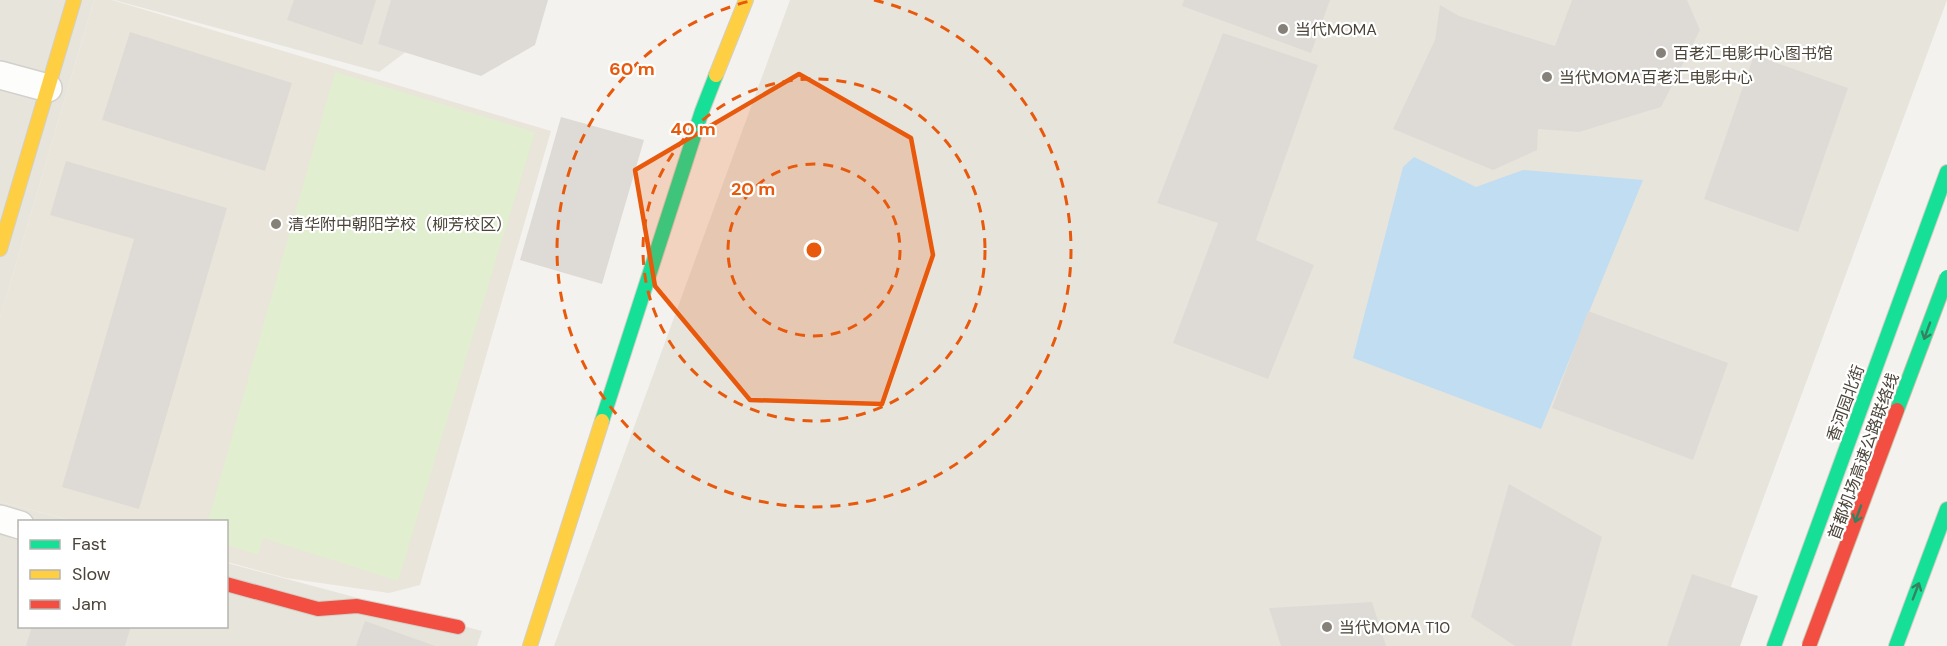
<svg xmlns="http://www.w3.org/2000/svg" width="1947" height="646" font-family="'DM Sans','Noto Sans SC',sans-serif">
<rect width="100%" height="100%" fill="#f4f2ee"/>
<path fill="#e7e4dc" d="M0,0H94L0,318Z
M114,0H475L379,72Z
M790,0H1947L1709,646H554Z
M0,502L73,521L20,522V626H226L227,563L482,631L477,646H0Z"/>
<path fill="#eae5da" d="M94,0H112L551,131L420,585L389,593L286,578L227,562L226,522L74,521L0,502V318Z"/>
<path fill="#e1eecf" d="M335,72L535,132L398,581L263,538L258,555L227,545L226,522L208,521Z"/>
<path fill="#c0ddf1" d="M1414,157L1476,187L1523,170L1643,180L1541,429L1353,358L1403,167Z"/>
<path fill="#f4f2ee" d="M1947,395V560L1916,646H1851Z"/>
<path fill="#dedbd6" d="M294,0H376L362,45L287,20Z
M391,0H548L535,45L481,76L378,44Z
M1184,0H1330L1311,53L1182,6Z
M1572,0H1687L1700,30L1661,107L1579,132L1538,129L1537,150L1493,170L1393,129L1435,40L1440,5L1459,16L1555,46Z
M130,32L292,83L265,171L102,120Z
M1223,33L1318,65L1256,240L1314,265L1268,379L1173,343L1218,223L1157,203Z
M1754,55L1848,88L1798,232L1704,199Z
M561,117L644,140L602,284L520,260Z
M66,161L227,208L139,509L62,487L134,239L50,215Z
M1588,311L1728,363L1693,460L1552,408Z
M1509,484L1602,537L1571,646H1515L1471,617Z
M1692,574L1758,596L1740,646H1667Z
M1372,602L1386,646H1281L1269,608Z
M365,621L435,646H356Z
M32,626H131L125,646H26Z"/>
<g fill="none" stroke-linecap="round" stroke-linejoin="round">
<g stroke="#d2d0cb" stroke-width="30">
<path id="street" d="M0,75L48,88
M0,519L20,525"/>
</g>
<g stroke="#d3cfc5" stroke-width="16">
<path id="fast" d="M602,421L702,111L716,75
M1774,646L1947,172
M1896,646L1947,509"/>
</g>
<g stroke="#d3cfc5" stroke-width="16">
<path id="slow" d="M716,75L746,0
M0,249L74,0
M530,646L602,421"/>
</g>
<g stroke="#d3cfc5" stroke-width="16">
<path id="jam" d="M226,584L318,609L357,606L458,627"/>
</g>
<use href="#street" stroke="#fdfdfc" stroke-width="27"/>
<use href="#fast" stroke="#16e098" stroke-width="14"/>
<use href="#slow" stroke="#ffcf43" stroke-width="14"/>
<use href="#jam" stroke="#f24e42" stroke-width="14"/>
<g stroke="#ccbfa9" stroke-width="16" stroke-linecap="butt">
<path id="fast-bridge" d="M1897,410L1947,277"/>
</g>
<g stroke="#ccbfa9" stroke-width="16" stroke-linecap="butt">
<path id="jam-bridge" d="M1809,646L1897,410"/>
</g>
<use href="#fast-bridge" stroke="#16e098" stroke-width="14"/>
<use href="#jam-bridge" stroke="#f24e42" stroke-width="14"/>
</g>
<defs><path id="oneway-shaft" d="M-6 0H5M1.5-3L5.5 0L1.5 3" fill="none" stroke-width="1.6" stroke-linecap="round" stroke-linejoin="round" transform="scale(1.5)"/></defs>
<g stroke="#36825f">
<use href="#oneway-shaft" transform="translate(1927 331) rotate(110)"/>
<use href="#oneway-shaft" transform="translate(1858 514) rotate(110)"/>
<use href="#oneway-shaft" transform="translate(1916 591) rotate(-69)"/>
</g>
<path fill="#e8590c" fill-opacity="0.2" stroke="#e8590c" stroke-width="4.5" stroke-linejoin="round" d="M799,74L911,138L933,255L882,404L750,400L655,286L635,170Z"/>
<g fill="none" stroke="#e8590c" stroke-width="3" stroke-dasharray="10 8">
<circle cx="814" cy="250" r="86"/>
<circle cx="814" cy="250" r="171"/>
<path d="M874 0A257 257 0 1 1 754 0"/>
</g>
<g fill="#868178" stroke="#fff" stroke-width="2">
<circle cx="1283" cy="29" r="6"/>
<circle cx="1661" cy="53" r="6"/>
<circle cx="1547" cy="77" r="6"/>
<circle cx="276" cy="224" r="6"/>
<circle cx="1327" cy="627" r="6"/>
</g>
<g text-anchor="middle" stroke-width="4.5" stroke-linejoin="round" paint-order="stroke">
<g font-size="16" fill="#4b4439" stroke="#fff" text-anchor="start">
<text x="1295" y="35">当代MOMA</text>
<text x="1673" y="59">百老汇电影中心图书馆</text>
<text x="1559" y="83">当代MOMA百老汇电影中心</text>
<text x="288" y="230">清华附中朝阳学校（柳芳校区）</text>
<text x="1339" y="633">当代MOMA T10</text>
</g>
<g font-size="16" fill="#4b4439" stroke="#fff">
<text transform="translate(1845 403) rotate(-70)" y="6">香河园北街</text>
<text transform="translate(1863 456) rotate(-70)" y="6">首都机场高速公路联络线</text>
</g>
</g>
<circle cx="814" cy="250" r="9" fill="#e8590c" stroke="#fff" stroke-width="3"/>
<g font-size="18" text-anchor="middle" font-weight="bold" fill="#e8590c" stroke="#fff" stroke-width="4.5" stroke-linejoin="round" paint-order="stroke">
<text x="632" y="75">60 m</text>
<text x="693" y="135">40 m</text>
<text x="753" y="195">20 m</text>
</g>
<rect x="18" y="520" width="210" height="108" fill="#ffffff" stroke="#b7b4b0" stroke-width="1.5"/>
<rect x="30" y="540" width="30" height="9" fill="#16e098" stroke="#b7b4b0" stroke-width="1.5"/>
<text x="72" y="550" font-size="18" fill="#4b4439">Fast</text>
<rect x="30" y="570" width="30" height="9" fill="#ffcf43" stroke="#b7b4b0" stroke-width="1.5"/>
<text x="72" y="580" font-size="18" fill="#4b4439">Slow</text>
<rect x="30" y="600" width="30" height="9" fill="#f24e42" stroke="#b7b4b0" stroke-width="1.5"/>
<text x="72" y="610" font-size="18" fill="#4b4439">Jam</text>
</svg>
